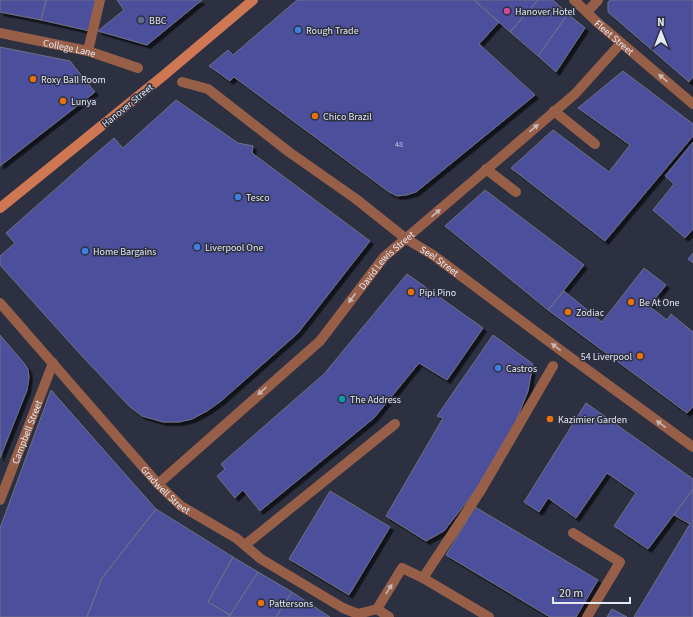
<svg xmlns="http://www.w3.org/2000/svg" width="693" height="617" font-family="'Source Sans 3',sans-serif">
<defs>
<filter id="shadow"><feDropShadow dx="3.5" dy="3.5" stdDeviation="0" flood-color="#0009"/></filter>
</defs>
<rect width="100%" height="100%" fill="#2d3041"/>
<path fill="#4b509c" stroke="#6e7184" filter="url(#shadow)" d="M0,0H46L41,20L0,12Z
M46,0H96L90,31L41,20Z
M117,0H202L147,45L98,31L124,10Z
M297,0H474L499,22L479,44L535,95L416,192L406,195L397,196L389,192L234,77L230,81L209,66L228,50L233,55Z
M474,0H538L510,32Z
M538,0H553L568,14L538,56L510,32Z
M610,0H693V77L689,82L608,12V2Z
M568,14L585,28L556,72L538,56Z
M0,47L70,61L95,92L0,166Z
M623,71L693,124V136L605,241L511,168L553,130L609,172L630,145L578,108Z
M176,100L238,143L253,146L252,153L370,241L298,333L221,401L207,411L192,419L179,422H163L142,416L130,407L81,355L0,265V256L15,243L6,233L85,163L114,138L123,148Z
M693,142V229L685,238L653,210L674,184L665,176Z
M485,190L584,265L548,310L445,226Z
M693,253V263L688,259Z
M644,268L666,285L649,306L667,320L671,314L693,332V407L687,413L548,310L564,291L602,322Z
M407,274L483,328L447,380L419,363L374,418L260,511L243,490L235,498L217,476L225,469L221,464L324,374Z
M0,335L24,363L28,369L29,377L27,390L0,458Z
M493,335L533,364L528,391L516,421L475,491L444,531L426,541L386,516L443,418L437,416Z
M51,390L156,509L102,578L87,617H0V528Z
M586,403L693,479V489L648,549L614,526L636,493L607,473L576,518L548,498L539,512L524,502Z
M693,489V617H634L690,524L674,515Z
M330,491L390,527L349,595L289,559Z
M475,507L598,580L576,617H550L446,555Z
M156,509L233,557L208,602L230,615L229,617H87L102,578Z
M233,557L258,572L230,615L208,602Z
M258,572L292,592L276,617H229Z
M292,592L330,617H276Z
M612,609L627,617H607Z"/>
<g fill="none" stroke-linecap="round" stroke-linejoin="round">
<path stroke="#975f48" stroke-width="10" d="M554,111L595,144
M486,169L516,192
M573,533L620,562L587,617
M245,545L395,424"/>
<g stroke="#975f48" stroke-width="10">
<path id="s1" d="M0,33L88,51L138,68"/>
<path d="M88,51L100,0"/>
<path d="M182,82L208,89L289,152L356,199"/>
<path d="M423,578L481,490L553,366"/>
</g>
<g stroke="#975f48" stroke-width="10">
<path id="s2" d="M574,0L598,23L693,104"/>
<path d="M587,12L598,0"/>
<path id="s3" d="M356,199L405,238L433,255L563,352L693,447"/>
<path id="s4" d="M0,303L158,484L181,506L236,538L261,559L343,608L358,614L377,609"/>
<path id="s5" d="M158,484L320,341L384,257L575,94L621,43"/>
<path id="s6" d="M0,500L53,363"/>
<path d="M389,617L377,609L402,568L423,578L489,617"/>
</g>
<path stroke="#cf7652" stroke-width="10" d="M0,208L163,76L253,0"/>
</g>
<defs><path id="oneway-solid" d="M-6-.8H1V-3.2L6.5 0L1 3.2V.8H-6Z"/></defs>
<g fill="#cab7b6">
<use href="#oneway-solid" transform="translate(663 78) rotate(-140)"/>
<use href="#oneway-solid" transform="translate(534 128) rotate(-40)"/>
<use href="#oneway-solid" transform="translate(436 213) rotate(-41)"/>
<use href="#oneway-solid" transform="translate(352 298) rotate(127)"/>
<use href="#oneway-solid" transform="translate(556 347) rotate(-143)"/>
<use href="#oneway-solid" transform="translate(262 391) rotate(138)"/>
<use href="#oneway-solid" transform="translate(661 424) rotate(-144)"/>
<use href="#oneway-solid" transform="translate(389 589) rotate(-58)"/>
</g>
<circle fill="#d1479c" stroke="#2d3041" stroke-width="1.5" cx="507" cy="11" r="4"/>
<circle fill="#5c6f8a" stroke="#2d3041" stroke-width="1.5" cx="141" cy="20" r="4"/>
<g fill="#3f7fe0" stroke="#2d3041" stroke-width="1.5">
<circle cx="298" cy="30" r="4"/>
<circle cx="238" cy="197" r="4"/>
<circle cx="197" cy="247" r="4"/>
<circle cx="85" cy="251" r="4"/>
<circle cx="498" cy="368" r="4"/>
</g>
<g fill="#e8710a" stroke="#2d3041" stroke-width="1.5">
<circle cx="33" cy="79" r="4"/>
<circle cx="63" cy="101" r="4"/>
<circle cx="315" cy="116" r="4"/>
<circle cx="411" cy="292" r="4"/>
<circle cx="631" cy="302" r="4"/>
<circle cx="568" cy="312" r="4"/>
<circle cx="640" cy="356" r="4"/>
<circle cx="550" cy="419" r="4"/>
<circle cx="261" cy="603" r="4"/>
</g>
<circle fill="#0f9aa8" stroke="#2d3041" stroke-width="1.5" cx="342" cy="399" r="4"/>
<g text-anchor="middle" stroke-width="3" stroke-linejoin="round" paint-order="stroke">
<g font-size="8" fill="#bec1dc">
<text x="399" y="147">48</text>
</g>
<g font-size="10" fill="#e5e7f2" stroke="#2d3041" text-anchor="start">
<text x="515" y="15">Hanover Hotel</text>
<text x="149" y="24">BBC</text>
<text x="306" y="34">Rough Trade</text>
<text x="41" y="83">Roxy Ball Room</text>
<text x="71" y="105">Lunya</text>
<text x="323" y="120">Chico Brazil</text>
<text x="246" y="201">Tesco</text>
<text x="205" y="251">Liverpool One</text>
<text x="93" y="255">Home Bargains</text>
<text x="419" y="296">Pipi Pino</text>
<text x="639" y="306">Be At One</text>
<text x="576" y="316">Zodiac</text>
<text x="632" y="360" text-anchor="end">54 Liverpool</text>
<text x="506" y="372">Castros</text>
<text x="350" y="403">The Address</text>
<text x="558" y="423">Kazimier Garden</text>
<text x="269" y="607">Pattersons</text>
</g>
<g font-size="10" fill="#e5e7f2" stroke="#2d3041">
<text dy="4" stroke="none"><textPath href="#s2" startOffset="55">Fleet Street</textPath></text>
<text dy="4" stroke="none"><textPath href="#s1" startOffset="71">College Lane</textPath></text>
<text transform="translate(127 105) rotate(-39)" y="4">Hanover Street</text>
<text dy="4" stroke="none"><textPath href="#s5" startOffset="321">David Lewis Street</textPath></text>
<text dy="4" stroke="none"><textPath href="#s3" startOffset="104">Seel Street</textPath></text>
<text dy="4" stroke="none"><textPath href="#s6" startOffset="73">Campbell Street</textPath></text>
<text dy="4" stroke="none"><textPath href="#s4" startOffset="250">Gradwell Street</textPath></text>
</g>
</g>
<g transform="translate(661 32)" stroke="#2d3041" stroke-width="3" paint-order="stroke">
<path d="M0-3L7 15L0 10L-7 15Z" fill="#e5e7f2"/>
<text y="-6" font-size="11" font-weight="bold" text-anchor="middle" fill="#e5e7f2">N</text>
</g>
<path d="M553 597v6h77v-6" fill="none" stroke="#e5e7f2" stroke-width="2"/>
<text x="559" y="597" font-size="12" fill="#e5e7f2" stroke="#2d3041" stroke-width="3" paint-order="stroke">20 m</text>
</svg>
